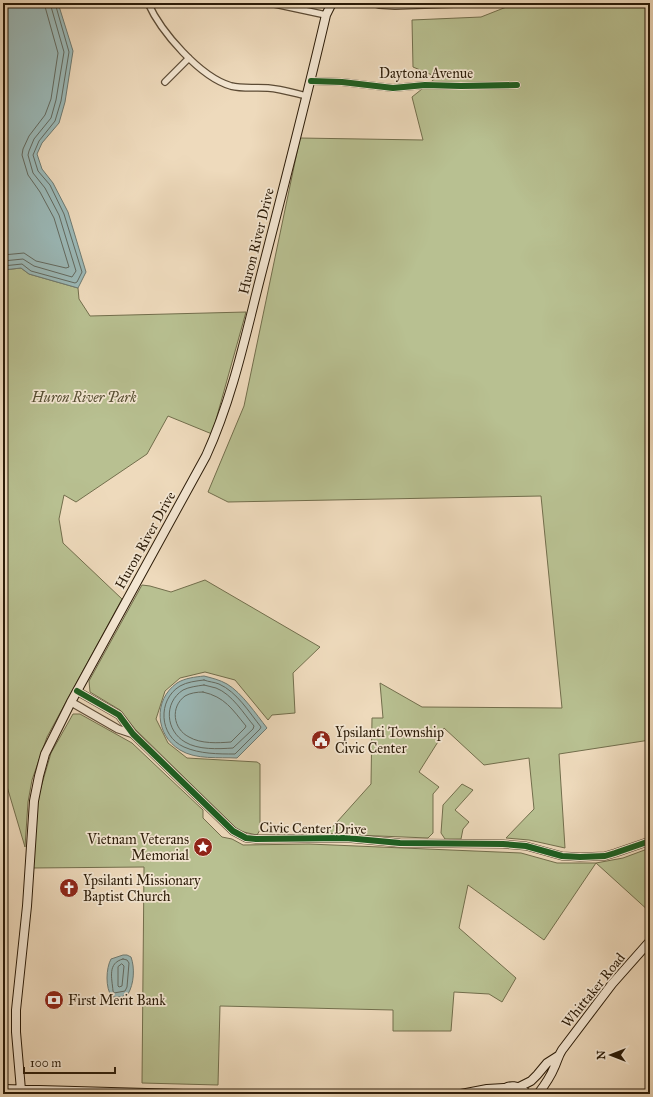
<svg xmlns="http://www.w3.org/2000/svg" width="653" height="1097" font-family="'IM FELL Great Primer',serif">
<rect width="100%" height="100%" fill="#eedabc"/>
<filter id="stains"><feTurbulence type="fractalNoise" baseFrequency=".005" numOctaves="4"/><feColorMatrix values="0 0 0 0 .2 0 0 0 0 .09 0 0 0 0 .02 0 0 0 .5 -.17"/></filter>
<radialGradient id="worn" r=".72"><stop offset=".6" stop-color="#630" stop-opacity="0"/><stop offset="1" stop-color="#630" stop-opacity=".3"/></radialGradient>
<path fill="#b8c091" stroke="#726e4c" d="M492,3H650V740L559,754L565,848L529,840L506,838L534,809L529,758L484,765L444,728L441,737L419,772L439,787L433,794V833L428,838L330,834L328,832L371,784L372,718H383L380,683L422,707L562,708L541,496L228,502L208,492L244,406L300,138L423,140L412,97L437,77L413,67L412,20L481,17L514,4Z
M21,268L29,274L78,288L79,299L90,316L246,312L212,434L168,416L147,454L76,502L64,495L59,519L63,543L122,599L47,737L32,780L28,802L25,847L3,773V270Z
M205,580L320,647L293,673L295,713L272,715L268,720L235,680L205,672L180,678L165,691L156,719L168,743L187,758L257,762L260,764V830L257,835L239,831L135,729L120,710L90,692L89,681L142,585L150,586L171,592Z
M73,714H80L132,743L203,810V818L222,837L232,839L243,845L309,844L521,853L557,863H596L623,858L650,848V912L596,863L544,940L468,885L459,928L516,978L502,1002L489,994L454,992L451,1031H393V1010L220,1006L218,1085L142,1083L144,867L32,868L37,801L51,753Z
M462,784L473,790L455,810L469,822L463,829L461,839H445L441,833L443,805Z"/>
<path fill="#9bb9b8" stroke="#6e7a72" d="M3,3H58L73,51L65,102L59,123L42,143L37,154L42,169L53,183L68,212L86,272L78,288L29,274L21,268L3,270Z
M204,676C212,678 220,680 227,684C242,693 256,714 267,728L237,758C219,757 196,760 180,750C155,735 153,700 177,683C185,678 195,677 204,676Z
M123,955H127L131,957C135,968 134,984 128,994L121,997H112C105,988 106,968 111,959Z"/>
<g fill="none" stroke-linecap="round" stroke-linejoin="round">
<path stroke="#636a60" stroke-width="1" d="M3,255L24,253L36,261L66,268L69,267L54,218L40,192L28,175L22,155L23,149L29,136L45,115L51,99L58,53L44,3
M3,261L23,259L34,266L72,277L76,271L59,215L45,188L33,173L28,155L29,151L34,139L51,118L56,100L64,52L50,3
M3,266L22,264L31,271L75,283L77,282L82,272L64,214L50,185L38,171L33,155L39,141L55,121L61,101L69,52L55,3
M204,680C209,682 214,682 219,684C237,692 249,712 261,727L260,729L235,754C218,754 200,754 184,747C159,736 157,700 180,686C187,682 196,681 204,680Z
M204,685C208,686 212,687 216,688C232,694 244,714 254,726L253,729L233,748C218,749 198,750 185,742C166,731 163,703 183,690C189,687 197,686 204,685Z
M203,692C225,697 232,709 246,726L245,728L231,742C218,743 201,744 189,737C173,729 170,707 185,696C190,693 197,692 203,692Z
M123,959L127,960L129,963L127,987L125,991L114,993L113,991C112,978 107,963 123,959Z
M122,964L124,966L122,986L119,987L118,986V967Z"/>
<g stroke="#5c4b35" stroke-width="8">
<path id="minor" d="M148,3C161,32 200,77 231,86C243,89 256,87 268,88C281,89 294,93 307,96
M270,3L326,15
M372,3L379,5L395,6L483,3
M311,81L342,82L393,88L425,85L461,86L517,85
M165,82L189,58"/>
</g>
<g stroke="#5c4b35" stroke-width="9">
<path id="tertiary" d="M77,691L119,715L133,734L233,831L246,838L256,839L346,838L400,843L503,844L526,846L562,856L580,857L605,856L615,853L650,841
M71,702L118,729L133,734"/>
</g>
<g stroke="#2b1b08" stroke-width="10">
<path id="secondary" d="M519,1087L531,1081L537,1075L547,1063L558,1056
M3,1089L183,1094
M21,1090L16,1032V1010L27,906L34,801L39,776L45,754L71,702L206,456C233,397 246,333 262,271C284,186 306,101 326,15L332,3
M501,1092C508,1083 520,1085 527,1094
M461,1094L487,1089L504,1088
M538,1094C544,1086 550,1078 554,1068C557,1062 558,1056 562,1050L612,984L650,941"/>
</g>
<use href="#minor" stroke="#f4e7d3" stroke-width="5.5"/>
<use href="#tertiary" stroke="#f4e7d3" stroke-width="7"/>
<use href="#secondary" stroke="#f4e7d3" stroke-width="8"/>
<g stroke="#f4e7d3" stroke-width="8">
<path id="cycleway" d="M311,81L342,82L393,88L425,85L461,86L517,85
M77,691L119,715L133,734L233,831L246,838L256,839L346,838L400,843L503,844L526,846L562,856L580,857L605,856L615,853L650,841"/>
</g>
<use href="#cycleway" stroke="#1b5e20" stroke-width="6"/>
</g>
<defs>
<g id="civic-disc" transform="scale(1)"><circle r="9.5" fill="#8f2418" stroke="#f4e7d3"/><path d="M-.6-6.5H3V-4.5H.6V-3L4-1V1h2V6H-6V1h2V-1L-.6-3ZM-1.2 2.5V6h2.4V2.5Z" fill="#fff"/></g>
<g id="sight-disc" transform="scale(1)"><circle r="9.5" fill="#8f2418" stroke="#f4e7d3"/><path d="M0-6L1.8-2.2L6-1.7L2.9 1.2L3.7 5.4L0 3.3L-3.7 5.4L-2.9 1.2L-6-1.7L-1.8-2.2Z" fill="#fff"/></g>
<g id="church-disc" transform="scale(1)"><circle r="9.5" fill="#8f2418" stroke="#f4e7d3"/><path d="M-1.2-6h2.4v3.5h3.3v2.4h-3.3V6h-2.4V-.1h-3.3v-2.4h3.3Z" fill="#fff"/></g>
<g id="bank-disc" transform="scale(1)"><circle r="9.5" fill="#8f2418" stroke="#f4e7d3"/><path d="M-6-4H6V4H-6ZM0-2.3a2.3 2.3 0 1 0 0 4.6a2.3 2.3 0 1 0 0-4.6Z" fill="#fff"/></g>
</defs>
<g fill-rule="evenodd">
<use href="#civic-disc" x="321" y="740"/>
<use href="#sight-disc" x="203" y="847"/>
<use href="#church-disc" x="69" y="888"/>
<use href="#bank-disc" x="54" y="1000"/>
</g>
<g text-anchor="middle" stroke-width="3.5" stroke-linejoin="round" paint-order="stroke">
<g font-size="14" fill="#2b1b08" stroke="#f4e7d3">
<text x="426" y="78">Daytona Avenue</text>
<text transform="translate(256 241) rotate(-76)" y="5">Huron River Drive</text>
<text transform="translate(145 540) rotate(-61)" y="5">Huron River Drive</text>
<text transform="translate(313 828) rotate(1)" y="5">Civic Center Drive</text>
<text transform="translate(593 990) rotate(-51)" y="5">Whittaker Road</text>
</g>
<g font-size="14" font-style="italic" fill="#554d31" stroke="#f4e7d3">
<text x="84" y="402">Huron River Park</text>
</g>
<g font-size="14" fill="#2b1b08" stroke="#f4e7d3" text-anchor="start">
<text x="335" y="737">Ypsilanti Township<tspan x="335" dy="16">Civic Center</tspan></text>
<text x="189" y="844" text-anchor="end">Vietnam Veterans<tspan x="189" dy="16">Memorial</tspan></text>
<text x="83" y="885">Ypsilanti Missionary<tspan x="83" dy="16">Baptist Church</tspan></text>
<text x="68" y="1005">First Merit Bank</text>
</g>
</g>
<rect width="653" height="1097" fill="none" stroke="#eedabc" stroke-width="16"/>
<rect x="4" y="4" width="645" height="1089" fill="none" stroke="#2b1b08" stroke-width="2"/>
<rect x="8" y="8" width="637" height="1081" fill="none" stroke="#2b1b08"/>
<g transform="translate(611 1055) rotate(270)" stroke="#f4e7d3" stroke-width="3" paint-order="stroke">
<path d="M0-3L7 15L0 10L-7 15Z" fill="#2b1b08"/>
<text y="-6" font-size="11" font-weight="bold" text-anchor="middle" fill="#2b1b08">N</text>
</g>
<path d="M24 1067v6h91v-6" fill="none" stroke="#2b1b08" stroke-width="2"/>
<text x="30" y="1067" font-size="12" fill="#2b1b08" stroke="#f4e7d3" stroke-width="3" paint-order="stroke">100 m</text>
<rect width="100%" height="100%" filter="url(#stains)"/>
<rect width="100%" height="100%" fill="url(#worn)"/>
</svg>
